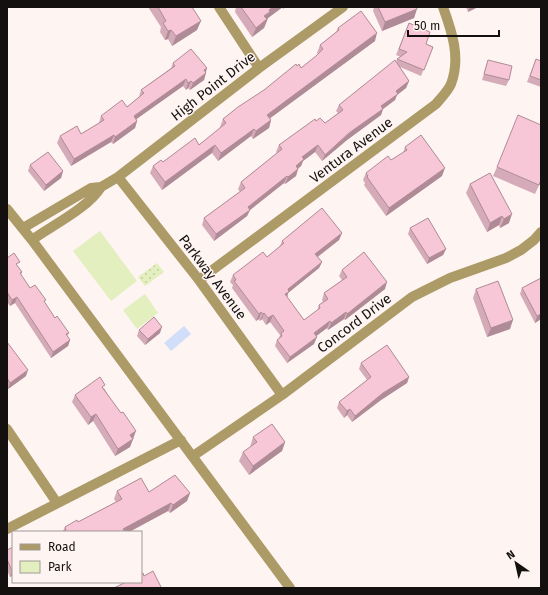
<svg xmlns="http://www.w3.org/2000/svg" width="548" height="595" font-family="'Fira Sans',sans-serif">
<defs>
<pattern id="park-dots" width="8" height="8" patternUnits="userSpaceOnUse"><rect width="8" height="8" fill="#e4efbf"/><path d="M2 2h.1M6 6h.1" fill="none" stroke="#c3cca3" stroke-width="1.8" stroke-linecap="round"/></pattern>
</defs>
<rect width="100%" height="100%" fill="#fef4f1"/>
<path fill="#e4efbf" d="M100,231L137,281L111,301L73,251Z
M145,294L158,313L137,329L123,310Z"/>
<path fill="url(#park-dots)" d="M157,263L164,272L145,286L138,277Z"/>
<path fill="#d1def9" d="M184,326L191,334L171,351L164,343Z"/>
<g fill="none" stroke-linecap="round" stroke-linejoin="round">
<path stroke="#ac9a67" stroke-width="10" d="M219,7L259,68
M118,177L199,280L282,395
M7,209L32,240L290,588
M23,228L91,188L101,187L118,177L259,68L343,7
M32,240C53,225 88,208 101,187
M199,280L436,104C441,98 448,91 451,84C461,58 452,32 443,7
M7,429L57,503
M193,456L282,395L412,297L450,278L506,258L521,250L534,240L541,232
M7,529L181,440"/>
</g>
<path fill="#d5abb9" d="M148,7H192L197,30L172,46L168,39L165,40L160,32L161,27Z
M236,7H286L283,9L282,7L268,18L264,28L252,37L235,12Z
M374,7H417L414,18L382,31L373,11Z
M466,7H478L468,12Z
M409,23L426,44L433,47L421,76L400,67L409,81L406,88L397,95L395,100L383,109L381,115L347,140L322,161L315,152L303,161L301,166L298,169L296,176L285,184L284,183L250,210L247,216L214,241L202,225L204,218L240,192L238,189L241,182L277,153L276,152L279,145L316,121L325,123L338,113L336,111L339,105L396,62L397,59L401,57L396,55Z
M338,28L375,41L270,118L271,120L269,128L253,139L251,136L218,161L212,153L162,190L150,173L153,166L163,162L199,145L221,128L220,127L223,119L264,90L297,66L301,68L316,56L318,54L317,53L320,45L336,32Z
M536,59L541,61V87L527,82Z
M488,60L509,80L506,86L482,80Z
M173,63L207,68L204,80L190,90L188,88L186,90L183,86L136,119L137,121L135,128L113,144L111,142L71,166L57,143L60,136L81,134L99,123L101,116L127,107L139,97L141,90L171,68Z
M405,147L442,176L386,216L364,185L365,183L363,180L366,173L391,160L403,153Z
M30,165L63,171L61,178L44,191L28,171Z
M497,167L541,181L535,194L493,176Z
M490,173L509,223L500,228L499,225L487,232L466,193L470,184Z
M410,228L446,249L443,255L427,264L408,234Z
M342,233L339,240L318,257L322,262L319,268L288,293L287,297L304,320L317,311L319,305L323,302L322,300L324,293L342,280L339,276L342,270L385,289L345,320L344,319L328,330L327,328L316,336L314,344L287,363L275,346L277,340L279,338L280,335L270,322L266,325L262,319L260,321L259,319L256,321L232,288L233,285L230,282L233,275L267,257L280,246L282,241Z
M7,258L18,267L22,272L21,275L30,288L45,303L55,318L69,333L67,336L70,340L68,346L51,358L15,303L10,306L7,302Z
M541,278V319L535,323L520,294L522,288Z
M476,289L510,329L487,337L473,298Z
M139,330L160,333L145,345L137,336Z
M7,342L26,376L8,389L7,388Z
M361,363L409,377L407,383L381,400L352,422L347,415L344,418L337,408L339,402L367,380L359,369Z
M104,388L134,439H133L130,447L115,456L93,421L88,425L72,402L75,395Z
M253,437L285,442L282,451L249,475L239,461L243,452L250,447Z
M117,491L149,492L190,493L187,501L170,513L168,511L129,532H62L63,531L65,527L78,522L116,502L114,499Z
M13,547V575L10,577L7,570V550Z"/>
<path fill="#ae8b96" d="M273,7H283L268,18L264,28L252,37L256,28L269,10Z
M470,7H478L468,12Z
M417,9L414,18L382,31L385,22Z
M201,21L197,30L172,46L176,36Z
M171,30L168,39L165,40L168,31Z
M377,33L375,41L265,122L267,115Z
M207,68L205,74L206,73L204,80L190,90L193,83L204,70Z
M186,79L183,86L131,123L134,116Z
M191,81L188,88L186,90L188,83Z
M409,81L406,88L397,95L395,100L383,109L381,115L347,140L322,161L325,155L381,106L396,91Z
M271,120L269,128L253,139L256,131Z
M137,121L135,128L113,144L115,137Z
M254,129L251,136L218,161L221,153Z
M114,135L111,142L71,166L74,159Z
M215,145L212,153L162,190L165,182Z
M318,145L315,152L303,161L301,166L293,172L296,166L302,157Z
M445,168L442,176L386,216L389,208Z
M298,169L296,176L285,184L288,177Z
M63,171L61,178L44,191L46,185Z
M287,176L284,183L250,210L247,216L214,241L216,234L248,207Z
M512,214L509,223L500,228L504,219Z
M502,216L499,225L487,232L490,223Z
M342,233L339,240L313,260L315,254Z
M446,249L443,255L427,264L429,258Z
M322,262L319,268L288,293L287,298L283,301L288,289Z
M387,282L385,289L345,320L347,314Z
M17,297L15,303L10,306L12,300Z
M261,312L259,319L256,321L259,314Z
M346,312L344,319L328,330L331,323Z
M264,313L262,319L260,321L263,314Z
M541,314V319L535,323L537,316Z
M273,315L270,322L266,325L268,318Z
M513,320L510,329L487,337L491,328Z
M330,321L327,328L311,340L314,333Z
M162,327L160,333L145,345L148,339Z
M317,337L314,344L287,363L290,357Z
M70,340L68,346L51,358L53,352Z
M28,370L26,376L8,389L10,383Z
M409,377L407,383L381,400L352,422L355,416L383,393Z
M350,409L347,415L344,418L347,411Z
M96,414L93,421L88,425L91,417Z
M136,431L130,447L115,456L118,449L130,435Z
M285,442L282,451L249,475L253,466Z
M190,493L187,501L170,513L173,505Z
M171,503L168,511L129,532H122L123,529Z
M13,570V575L10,577L12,571Z"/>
<path fill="#f8c7d7" stroke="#ae8b96" d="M158,7H192L201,21L176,36L171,30L168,31L163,23L166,21Z
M241,7H273L269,10L270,12L264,16L267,19L256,28Z
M378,7H417V9L385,22Z
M361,11L377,33L267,115L271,120L256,131L254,129L221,153L215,145L165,182L153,166L161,160L163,162L195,138L199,145L226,123L223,119L238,107L264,90L296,64L297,66L299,64L301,68L316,56L323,49L320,45L339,30L338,28Z
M409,23L430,32L426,44L433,47L424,70L397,59L407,52L399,49Z
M191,49L207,68L204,70L206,73L193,83L191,81L188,83L186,79L134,116L137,121L115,137L114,135L74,159L60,136L77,126L81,134L104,120L101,116L122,100L127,107L144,93L141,90L175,66L173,63Z
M536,59L541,61V80L530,76Z
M395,60L409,81L396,91L398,94L381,106L383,109L349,133L325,155L318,145L302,157L304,159L296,166L298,169L288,177L287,176L248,207L250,210L216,234L204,218L245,188L241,182L282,149L279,145L315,119L316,121L320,118L325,123L343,110L339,105Z
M488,60L512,66L509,80L484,74Z
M518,115L541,125V180L539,185L497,167Z
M421,135L445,168L389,208L367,177L368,176L366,173L388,156L391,160L407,150L405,147Z
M48,152L63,171L46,185L30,165Z
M490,173L512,214L504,219L502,216L490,223L470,184Z
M322,208L342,233L315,254L322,262L288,289L289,292L285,294L304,320L320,308L319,305L328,299L324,293L347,277L342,270L364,252L387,282L347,314L346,312L331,323L330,321L314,333L317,337L290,357L277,340L282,336L281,333L284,331L273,315L268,318L264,313L263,314L261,312L259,314L234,281L236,280L233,275L263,252L267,257L284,243L282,241Z
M428,218L446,249L429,258L410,228Z
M14,253L20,262L16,264L22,272L20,273L30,288L35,285L46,300L44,301L55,318L57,316L69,333L66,334L70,340L53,352L17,297L12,300L7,292V258Z
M541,278V314L537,316L522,288Z
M498,281L513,320L491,328L476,289Z
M154,317L162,327L148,339L139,330Z
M7,342L28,370L10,383L7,378Z
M387,345L409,377L383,393L355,416L350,409L347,411L339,402L371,377L361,363Z
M100,377L105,385L102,387L121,413L123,412L136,431L130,435L133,439L118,449L96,414L91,417L75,395Z
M272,424L285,442L253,466L243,452L257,442L253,437Z
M175,475L190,493L173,505L171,503L123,529L125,532H62L66,530L65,527L77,520L78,522L122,499L117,491L141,478L149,492Z
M13,547V570L12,571L7,559V550Z
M153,571L161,587L158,588H114L126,582H141V574L143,573L144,576Z"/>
<g text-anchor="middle" stroke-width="3" stroke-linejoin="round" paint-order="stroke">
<g font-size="14" fill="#13100f" stroke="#fef4f1">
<text transform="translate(213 86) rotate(-38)" y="5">High Point Drive</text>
<text transform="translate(351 150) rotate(-37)" y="5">Ventura Avenue</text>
<text transform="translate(213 277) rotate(53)" y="5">Parkway Avenue</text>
<text transform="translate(354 323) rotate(-37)" y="5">Concord Drive</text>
</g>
</g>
<rect width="548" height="595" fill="none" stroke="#13100f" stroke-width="16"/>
<rect x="12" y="531" width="130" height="52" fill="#fef4f1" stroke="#a09997"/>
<rect x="20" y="544" width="20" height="6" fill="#ac9a67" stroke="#a09997"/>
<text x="48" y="551" font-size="12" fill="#13100f">Road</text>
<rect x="20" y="561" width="20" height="12" fill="#e4efbf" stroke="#a09997"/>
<text x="48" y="571" font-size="12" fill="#13100f">Park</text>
<g transform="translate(516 563) rotate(326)" stroke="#fef4f1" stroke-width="3" paint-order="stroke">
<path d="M0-3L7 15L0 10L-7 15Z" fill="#13100f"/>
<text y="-6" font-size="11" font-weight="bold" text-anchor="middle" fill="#13100f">N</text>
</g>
<path d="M408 30v6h91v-6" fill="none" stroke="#13100f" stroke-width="2"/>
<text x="414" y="30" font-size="12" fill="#13100f" stroke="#fef4f1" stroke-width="3" paint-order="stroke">50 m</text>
</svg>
